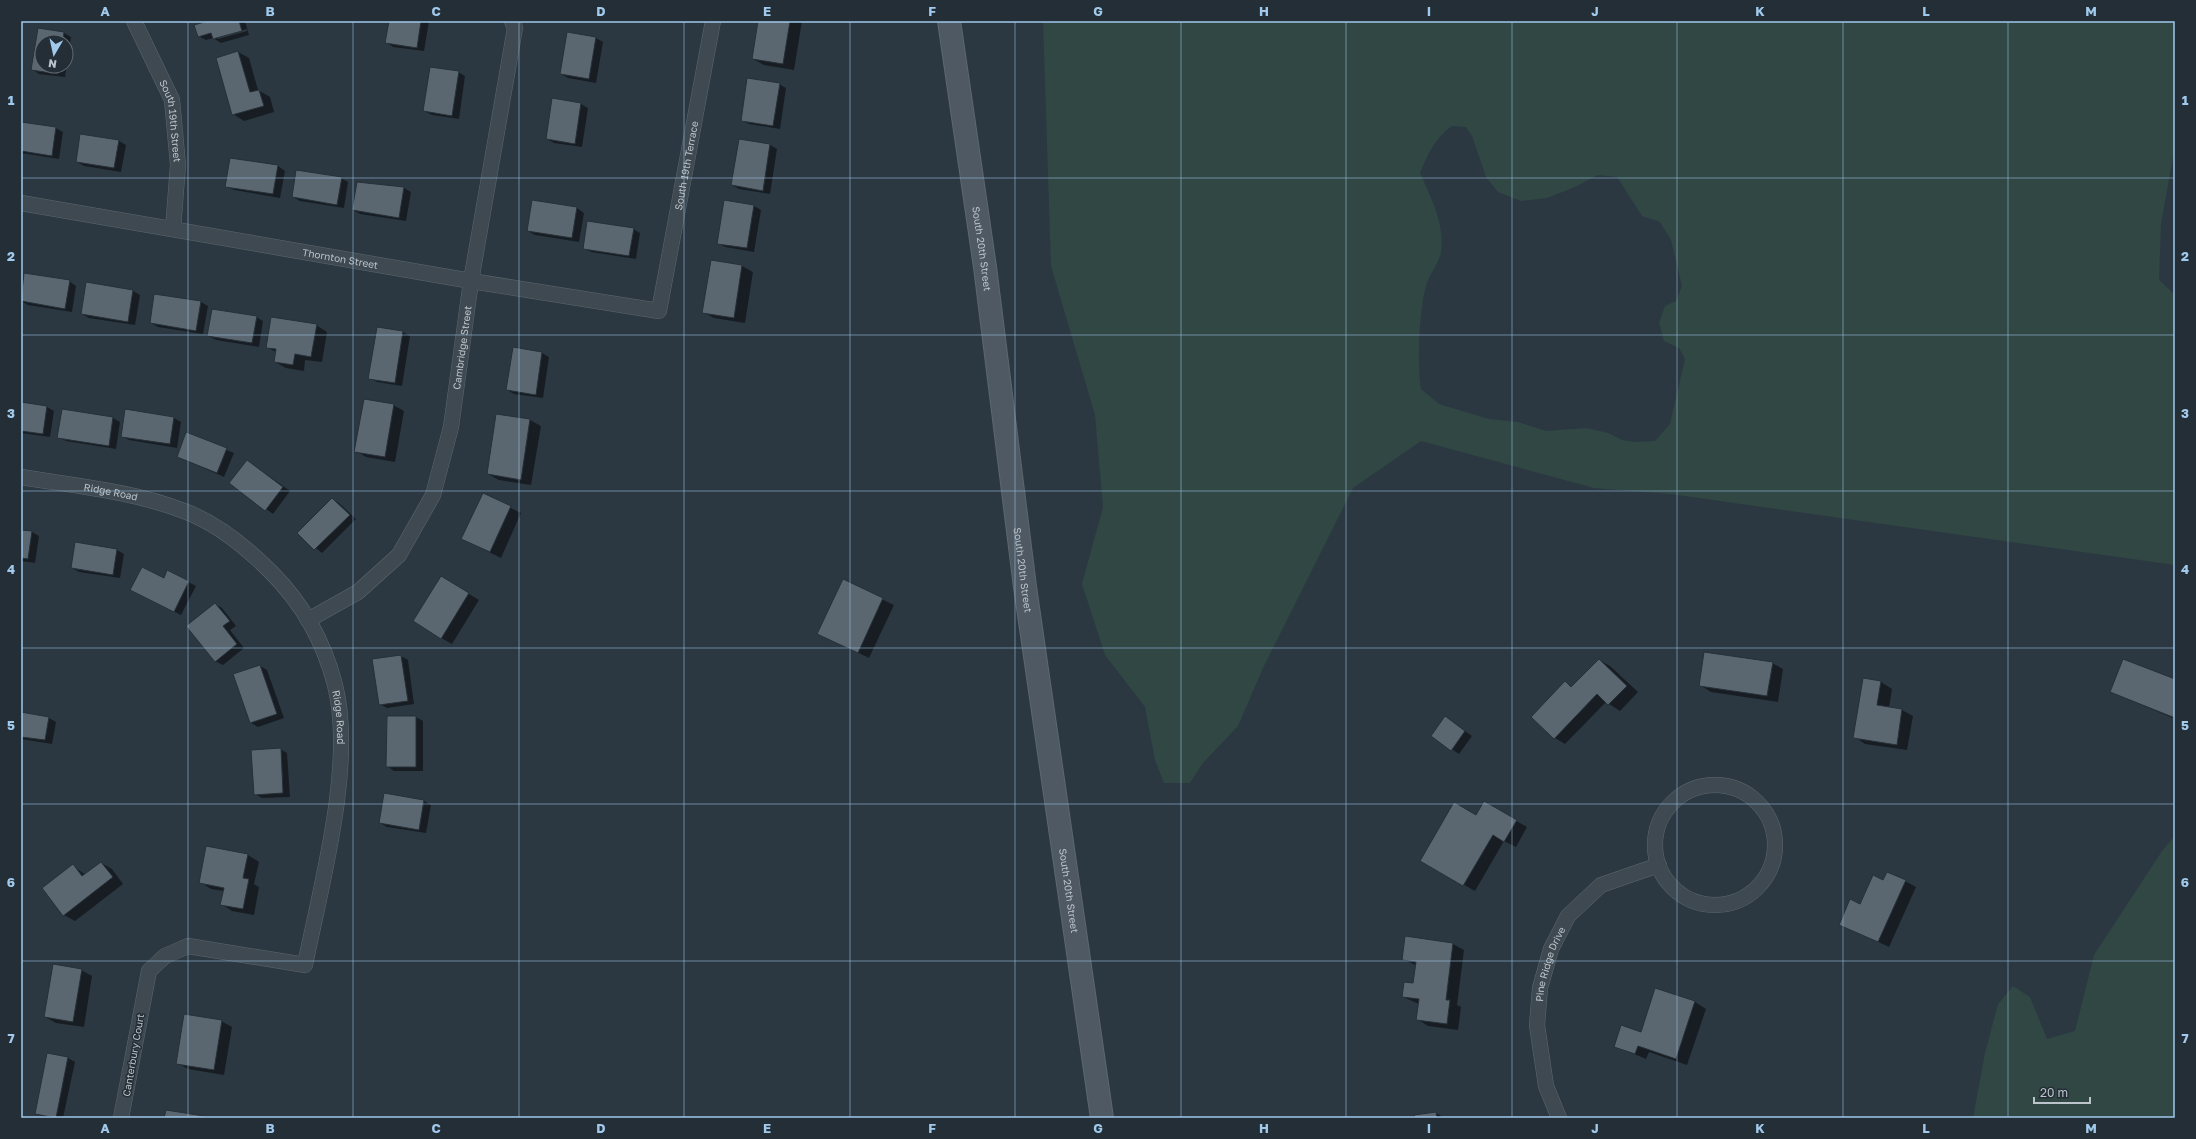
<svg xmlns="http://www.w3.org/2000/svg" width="2196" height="1139" font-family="'Golos Text',sans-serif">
<rect width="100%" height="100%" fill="#2b3841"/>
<path fill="#314744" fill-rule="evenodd" d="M1043,21H2175V146L2161,224L2159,280L2175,295V565L1670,494L1594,488L1421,441L1353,488L1263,668L1238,726L1203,763L1190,783H1164L1155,760L1145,707L1105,655L1082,584L1103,507L1095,415L1051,266ZM1452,126L1466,127L1472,136L1486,177L1498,192L1521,201L1547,198L1575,187L1598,175L1617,177L1642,216L1660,222L1671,240L1682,286L1676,301L1665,306L1659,323L1664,341L1679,348L1685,359L1670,424L1655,441L1634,442L1622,440L1608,433L1586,428L1546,431L1518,422L1489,419L1439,404L1421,389C1417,364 1419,311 1426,286C1429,274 1439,264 1441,252C1445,224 1431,198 1420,173C1428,154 1435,138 1452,126Z
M2175,836V1118H1973L1985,1053L1998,1004L2013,986L2030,997L2047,1039L2075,1031L2094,955L2162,851Z"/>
<path fill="#0007" fill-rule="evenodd" d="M212,21H245L249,35L221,43L213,38L206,40L198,36ZM247,29V31L218,39V37Z
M390,21H429L424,51L393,47L386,42Z
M759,21H802L794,70L764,65L753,59Z
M39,29L64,33L71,37L65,77L39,74L32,69ZM42,42H66V66H42Z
M596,38L603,42L596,83L568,78L561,74Z
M238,52L249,58L258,90L270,97L274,112L244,121L233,114L217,58Z
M458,72L465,76L459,119L432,115L424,111Z
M779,84L786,88L780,129L749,124L742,120Z
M581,104L588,108L582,147L554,143L547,139Z
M21,123L56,128L63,132L59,159L21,153Z
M119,141L126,145L121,172L84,166L77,162Z
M740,141L770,145L777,149L770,194L739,189L732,185Z
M278,166L285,171L280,198L234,190L226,186Z
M341,178L348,182L344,208L300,201L293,197Z
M404,188L411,192L406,221L360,214L353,210Z
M754,206L761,210L754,252L725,247L718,243Z
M577,208L584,213L579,242L535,235L528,231Z
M633,229L640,233L636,259L591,252L584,248Z
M711,261L742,266L753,272L745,323L714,318L703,312Z
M25,274L69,281L76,286L72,312L28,305L21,301Z
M133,291L140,295L135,325L89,318L82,314Z
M201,302L208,306L203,334L158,327L151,323Z
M256,317L263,321L259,347L216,340L209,336Z
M316,325L327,332L322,362L305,360L304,371L286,368L275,362L277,353L267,347Z
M403,332L410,336L402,386L377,382L370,378Z
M514,348L542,353L549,357L543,398L514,394L507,390Z
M21,403L47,407L54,411L50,437L21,433Z
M393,405L404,411L395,462L366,457L356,451Z
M126,410L174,418L181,422L177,448L129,440L122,436Z
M497,415L530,420L541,426L531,485L499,480L488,474Z
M113,418L120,422L116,449L66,441L58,437Z
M187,434L234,453L224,477L178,457Z
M248,461L290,491L273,514L231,483Z
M483,494L521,513L501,558L463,539Z
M332,499L339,503L356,519L322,553L298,533Z
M21,531L32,532L39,536L35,563L21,561Z
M117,550L124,554L120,578L79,572L72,568Z
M168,572L196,586L181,615L131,590L164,579Z
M843,581L894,605L869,658L819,634Z
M453,584L479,600L452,644L441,638Z
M215,604L222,608L236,626L230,630L244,648L223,665L215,661Z
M401,656L408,660L414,704L387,708L380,704Z
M1599,660L1610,666L1638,692L1620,711L1606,702L1565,744L1555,738L1565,683L1573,687Z
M1772,663L1783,669L1778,702L1711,692L1700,685Z
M260,666L267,670L284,718L258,727L251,723L234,675Z
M2175,680V719L2111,692Z
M1881,682L1892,689L1889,708L1902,710L1913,716L1907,750L1865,744L1855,737Z
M21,713L49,718L56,722L52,744L21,739Z
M416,717L423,721V771H394L387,766Z
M1453,722L1472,736L1459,754L1432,736Z
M280,749L287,753L290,797L262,798L255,794Z
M424,801L431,805L426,833L387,827L380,823Z
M1484,802L1527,827L1516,847L1504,841L1475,891L1422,861L1477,816Z
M248,855L259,862L254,884L259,887L254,915L232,911L221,904L224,891L211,889L200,882Z
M101,863L112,869L123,884L75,921L64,915L73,866L86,875Z
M1884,881H1905L1916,887L1889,947L1840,924Z
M1406,937L1453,944L1464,950L1457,1005L1461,1007L1458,1030L1428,1026L1417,1019L1419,1004L1403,997L1414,984L1417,966L1403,959Z
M81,970L92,976L84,1027L56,1023L45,1017Z
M1656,989L1695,1002L1706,1009L1687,1065L1649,1052L1646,1059L1615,1046L1642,1033Z
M221,1021L232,1027L224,1075L188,1069L177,1063Z
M48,1054L68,1058L75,1062L63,1118H45L36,1113Z
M1436,1113L1445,1118H1416Z"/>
<path fill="#5a6670" stroke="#263038" d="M208,21H239L242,31L213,39L211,33L198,37L194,25Z
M389,21H421L417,48L385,43Z
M758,21H790L783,64L752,59Z
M38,28L64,32L63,42H42V66H59L58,74L31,70Z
M567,32L596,37L589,79L560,74Z
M238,51L250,92L259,90L264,106L232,115L216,58Z
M430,67L459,71L452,116L423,111Z
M747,78L780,83L773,126L741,121Z
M552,98L581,103L575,144L546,139Z
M21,122L56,127L52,156L21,151Z
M80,134L119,140L114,168L76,162Z
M739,139L770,144L763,191L731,185Z
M230,158L278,165L273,194L225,187Z
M296,170L342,177L337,205L292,197Z
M357,182L404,187L399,218L352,210Z
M532,200L577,207L572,238L527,231Z
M724,200L754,205L747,248L717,244Z
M587,221L634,228L629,256L583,249Z
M711,260L742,265L734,318L702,313Z
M24,273L70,280L65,309L21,301Z
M86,282L133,290L128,322L81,314Z
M154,294L201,301L196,331L150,323Z
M212,309L257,316L252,343L207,336Z
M271,317L317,324L311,357L295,354L293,365L274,362L276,349L266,348Z
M377,327L403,331L395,383L368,379Z
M513,347L542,352L536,395L506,390Z
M364,399L394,404L385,457L354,452Z
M21,402L47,406L43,434L21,431Z
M62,409L113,417L109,446L57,438Z
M125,409L174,417L170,444L121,437Z
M496,414L530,419L521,480L487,474Z
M186,432L227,448L217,473L177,457Z
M247,460L283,487L265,511L229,483Z
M483,493L511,506L490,552L461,539Z
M332,498L350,515L314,550L297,533Z
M21,530L32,531L28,559L21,558Z
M75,542L117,549L113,575L71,568Z
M142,567L164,578L167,570L189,581L174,612L130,590Z
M441,576L469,593L441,639L413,621Z
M843,579L883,598L858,653L817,634Z
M215,603L230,621L223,626L237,644L215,662L186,626Z
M1704,652L1773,662L1767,696L1699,686Z
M401,655L408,701L379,705L372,659Z
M1599,659L1627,686L1608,705L1597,694L1554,739L1531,717L1565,681L1571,687Z
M2123,659L2175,679V718L2110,692Z
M260,665L277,714L250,723L233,674Z
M1863,678L1881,681L1877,705L1902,709L1897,745L1853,738Z
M21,712L49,717L45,740L21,737Z
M387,716H416V767H386Z
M1445,716L1465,731L1451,751L1431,736Z
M281,748L283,793L254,795L251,750Z
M384,793L424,800L419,830L379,823Z
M1484,801L1517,820L1504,842L1493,835L1463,886L1420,861L1454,802L1476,815Z
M206,846L248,854L243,878L249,879L243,909L220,905L224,888L199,883Z
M101,862L113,877L63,916L42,888L73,864L82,876Z
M1887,872L1906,880L1878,942L1839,925L1850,899L1860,904L1873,875L1883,880Z
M1405,936L1453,943L1446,1000H1450L1447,1024L1416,1020L1419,999L1402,997L1404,982L1413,983L1416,962L1402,960Z
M53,964L82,969L73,1022L44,1017Z
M1655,988L1695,1001L1676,1059L1638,1046L1635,1054L1614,1047L1621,1025L1641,1032Z
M184,1014L222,1020L214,1070L176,1064Z
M47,1053L68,1057L56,1118L35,1114Z
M166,1110L204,1116V1118H164Z
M1436,1112L1437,1118H1415L1414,1115Z"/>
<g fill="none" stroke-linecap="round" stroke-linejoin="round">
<g stroke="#5d676e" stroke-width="16">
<g id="minor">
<path id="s1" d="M134,21L172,100L178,165L173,229"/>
<path id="s2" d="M21,203L471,281L659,311L713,21"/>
<path id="s3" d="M21,477C76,486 132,491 184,511C217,523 246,547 271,572C302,603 324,642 335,685C355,764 321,885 305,965L188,946L165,956L149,971L121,1118"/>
<path id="s4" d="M308,620L358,592L399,555L433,495L451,427L471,281L515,28L512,21"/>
<circle cx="1715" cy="845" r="60"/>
<path id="s5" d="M1559,1118L1546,1086L1537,1025L1540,988L1551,949L1568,916L1601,885L1659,865"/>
</g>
</g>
<g stroke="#5d676e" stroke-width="24">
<g id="secondary">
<path id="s6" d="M949,21L985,267L1025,587L1102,1118"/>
</g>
</g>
<use href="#minor" stroke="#3f4951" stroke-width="15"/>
<use href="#secondary" stroke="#4e5963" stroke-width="22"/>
</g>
<path fill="none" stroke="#a0c9ec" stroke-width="1" stroke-opacity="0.55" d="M188,21V1118M353,21V1118M519,21V1118M684,21V1118M850,21V1118M1015,21V1118M1181,21V1118M1346,21V1118M1512,21V1118M1677,21V1118M1843,21V1118M2008,21V1118M21,178H2175M21,335H2175M21,491H2175M21,648H2175M21,804H2175M21,961H2175"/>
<g text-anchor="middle" stroke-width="3" stroke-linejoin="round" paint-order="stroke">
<g font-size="10" fill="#bcc4cb" stroke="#242e36">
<text dy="4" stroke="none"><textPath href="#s1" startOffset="108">South 19th Street</textPath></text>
<text dy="4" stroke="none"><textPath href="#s2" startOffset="795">South 19th Terrace</textPath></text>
<text dy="4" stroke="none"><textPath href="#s6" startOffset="230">South 20th Street</textPath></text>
<text dy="4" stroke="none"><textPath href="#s2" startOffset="324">Thornton Street</textPath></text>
<text dy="4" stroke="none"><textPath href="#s4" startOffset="332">Cambridge Street</textPath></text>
<text dy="4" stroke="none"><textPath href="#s3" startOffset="91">Ridge Road</textPath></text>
<text dy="4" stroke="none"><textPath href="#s6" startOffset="554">South 20th Street</textPath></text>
<text dy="4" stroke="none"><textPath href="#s3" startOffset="438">Ridge Road</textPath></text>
<text dy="4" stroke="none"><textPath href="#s6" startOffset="878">South 20th Street</textPath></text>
<text dy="4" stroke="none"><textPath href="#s5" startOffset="159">Pine Ridge Drive</textPath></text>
<text transform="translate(133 1055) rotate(-80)" y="4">Canterbury Court</text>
</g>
</g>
<rect width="2196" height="1139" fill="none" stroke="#242e36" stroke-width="44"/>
<g transform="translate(54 54) rotate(189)"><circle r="19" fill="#242e36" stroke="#616a72"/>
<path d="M0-3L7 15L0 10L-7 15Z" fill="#a0c9ec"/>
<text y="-6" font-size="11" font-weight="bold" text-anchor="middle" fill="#bcc4cb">N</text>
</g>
<path d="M2034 1097v6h56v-6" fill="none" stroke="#bcc4cb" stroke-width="2"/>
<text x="2040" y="1097" font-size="12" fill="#bcc4cb" stroke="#242e36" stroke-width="3" paint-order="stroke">20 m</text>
<rect x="22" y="22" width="2152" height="1095" fill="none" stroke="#a0c9ec" stroke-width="1.5"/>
<g font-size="13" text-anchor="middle" font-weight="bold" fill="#a0c9ec">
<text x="105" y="16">A</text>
<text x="270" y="16">B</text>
<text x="436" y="16">C</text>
<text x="601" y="16">D</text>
<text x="767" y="16">E</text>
<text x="932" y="16">F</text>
<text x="1098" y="16">G</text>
<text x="1264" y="16">H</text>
<text x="1429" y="16">I</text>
<text x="1595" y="16">J</text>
<text x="1760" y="16">K</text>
<text x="1926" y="16">L</text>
<text x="2091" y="16">M</text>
<text x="11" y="105">1</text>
<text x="2185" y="105">1</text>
<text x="11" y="261">2</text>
<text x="2185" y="261">2</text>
<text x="11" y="418">3</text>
<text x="2185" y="418">3</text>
<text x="11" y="574">4</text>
<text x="2185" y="574">4</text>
<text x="11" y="730">5</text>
<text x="2185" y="730">5</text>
<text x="11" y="887">6</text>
<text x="2185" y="887">6</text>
<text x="11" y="1043">7</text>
<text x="2185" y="1043">7</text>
<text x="105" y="1133">A</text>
<text x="270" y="1133">B</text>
<text x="436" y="1133">C</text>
<text x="601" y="1133">D</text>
<text x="767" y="1133">E</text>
<text x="932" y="1133">F</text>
<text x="1098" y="1133">G</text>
<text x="1264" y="1133">H</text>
<text x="1429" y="1133">I</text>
<text x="1595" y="1133">J</text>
<text x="1760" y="1133">K</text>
<text x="1926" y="1133">L</text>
<text x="2091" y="1133">M</text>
</g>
</svg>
